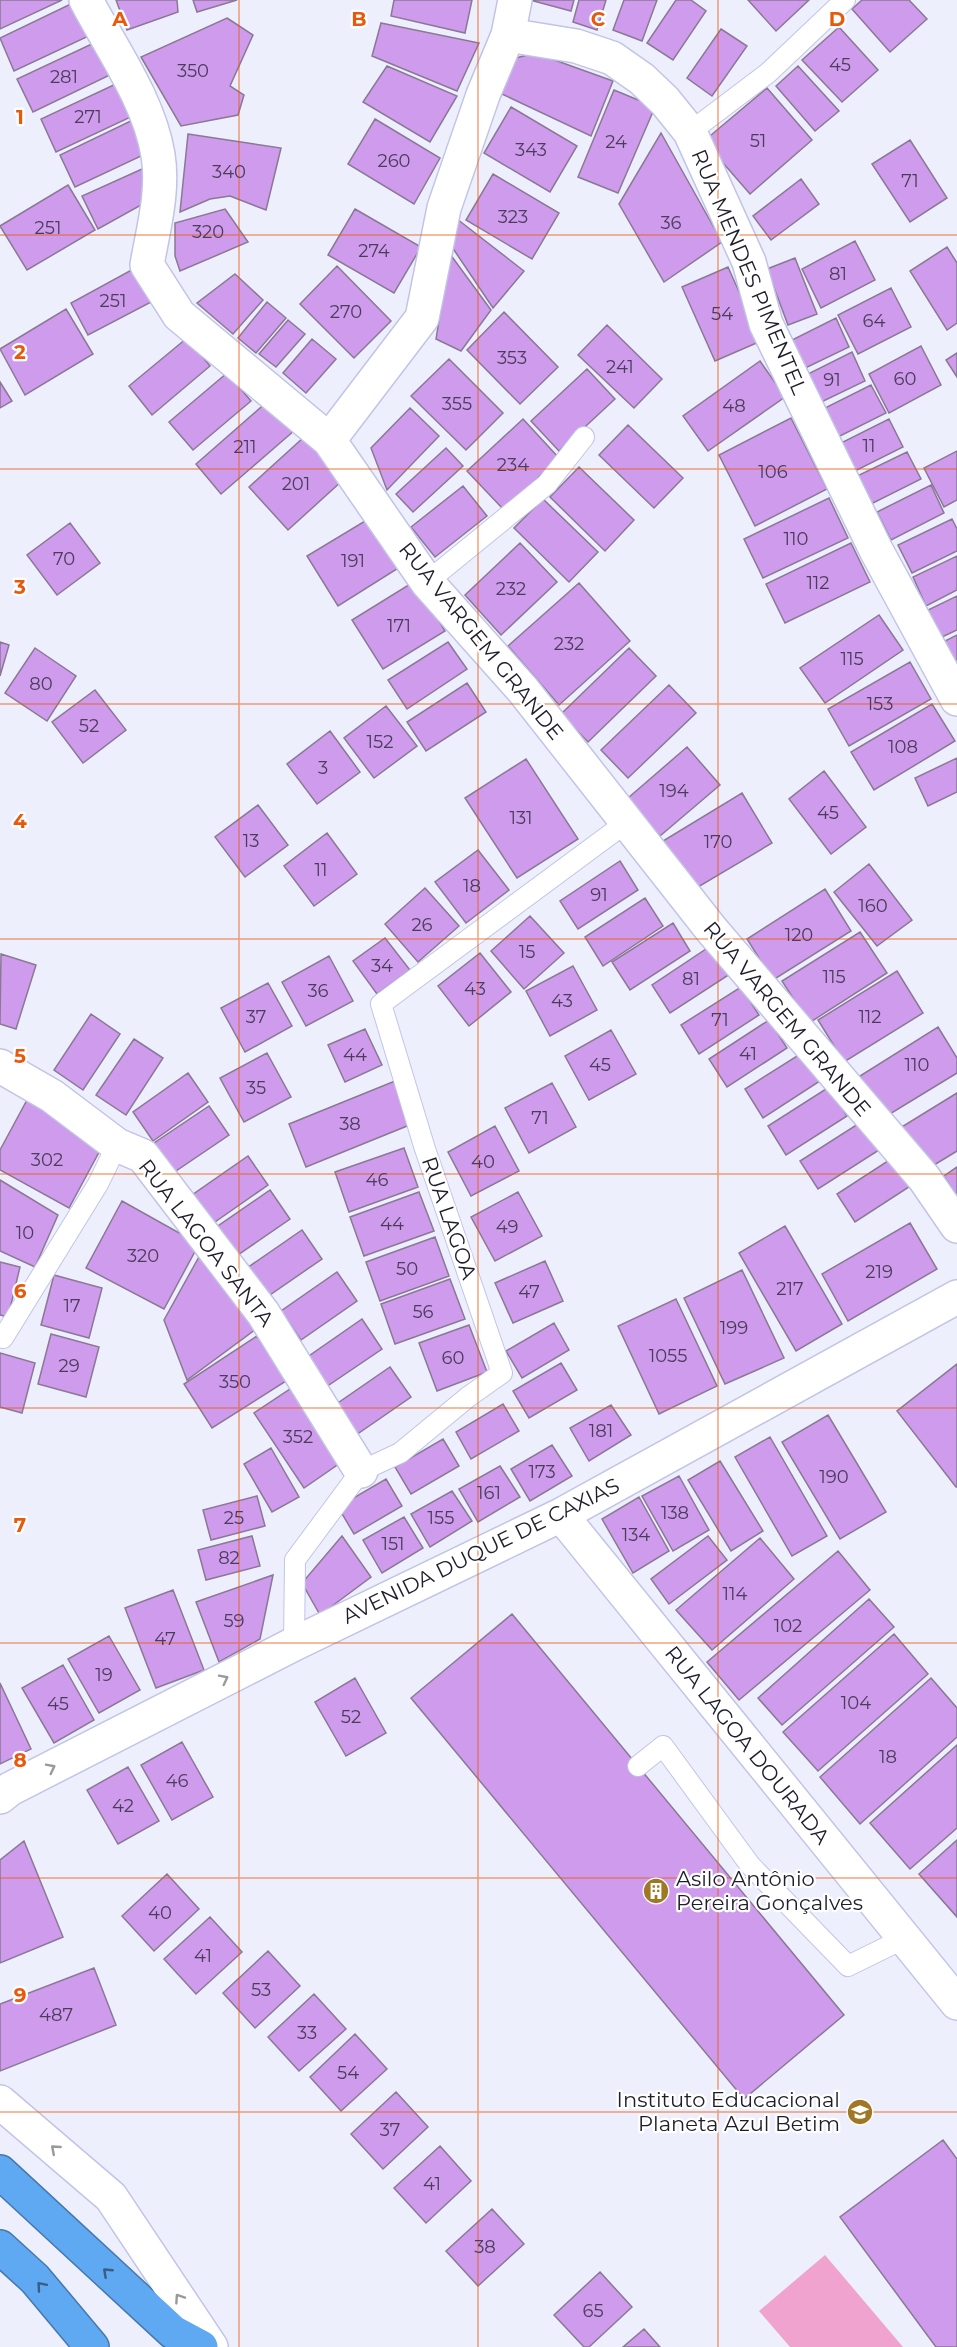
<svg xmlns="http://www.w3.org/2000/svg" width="957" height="2347" font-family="Montserrat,sans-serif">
<rect width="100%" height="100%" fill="#eeeffd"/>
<path fill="#efa3ce" d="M825,2255L903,2347H790L759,2311Z"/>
<path fill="#cf9bec" stroke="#8a7894" stroke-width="1.5" d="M0,0H62L0,29Z
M116,0H177L178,12L127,30Z
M193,0H237L197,12Z
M394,0H472L465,33L391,16Z
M530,0H574L571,11Z
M579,0H606L597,30L573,22Z
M624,0H657L642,41L613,30Z
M676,0H691L706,11L673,60L647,43Z
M748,0H809L776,31Z
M862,0H909L927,19L890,52L852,9Z
M77,1L93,34L14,71L0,38Z
M227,18L253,35L230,86L244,95L238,115L181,126L141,57Z
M381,23L479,43L457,91L372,56Z
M839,27L878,70L842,102L802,60Z
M721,29L747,46L712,96L687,78Z
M96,42L112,74L33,112L17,79Z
M535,53L613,81L591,136L502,94L516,58Z
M387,66L457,96L430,142L363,102Z
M798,66L839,111L815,131L776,86Z
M120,82L135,115L56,152L41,119Z
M767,88L812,140L750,194L704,141Z
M614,90L655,107L618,193L578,177Z
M511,107L577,146L550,192L484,153Z
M139,117L154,150L75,187L60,155Z
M375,119L440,158L414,204L348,164Z
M661,133L722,242L664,282L619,204Z
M188,134L281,148L266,210L230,196L210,199L180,212Z
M910,140L947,198L910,222L872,164Z
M151,165L150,200L98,229L82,196Z
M493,174L559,213L532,259L466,220Z
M801,179L819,204L771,240L753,216Z
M68,185L95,230L27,270L0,226Z
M225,209L248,242L180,271L175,256V223Z
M355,209L421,247L394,293L328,255Z
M457,219L524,271L493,308L450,244Z
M855,241L875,280L821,308L802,269Z
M947,247L957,263V323L947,330L910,271Z
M450,254L491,310L461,351L436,339Z
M795,258L817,314L788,325L767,269Z
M337,266L391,321L354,358L300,304Z
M137,267L155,300L88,335L71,303Z
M728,267L761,341L715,361L682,287Z
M235,274L263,300L233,334L197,303Z
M891,288L911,327L858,354L838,315Z
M267,302L286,318L256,353L238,338Z
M66,309L93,354L25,395L0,349Z
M504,312L558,367L520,404L467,350Z
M836,318L849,347L795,373L782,345Z
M288,320L305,334L276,367L259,354Z
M607,325L662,379L634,408L578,355Z
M187,338L210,366L152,415L129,386Z
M312,339L336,359L306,393L283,373Z
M921,346L941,385L889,413L869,374Z
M852,352L865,381L811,407L798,379Z
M957,353V377L946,360Z
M449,359L503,413L466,450L411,396Z
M760,361L785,397L708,451L683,416Z
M587,369L615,399L559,451L531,421Z
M227,373L251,401L193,450L169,422Z
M0,382L12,401L0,408Z
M871,385L886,413L832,440L817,412Z
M269,400L295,430L221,494L196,464Z
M410,408L439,436L387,490L371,448Z
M791,418L827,489L755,526L719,455Z
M523,419L559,458L504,510L467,471Z
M889,419L903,447L849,474L835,446Z
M628,425L683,478L654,508L599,455Z
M304,437L343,480L288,530L249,487Z
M446,448L463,466L413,512L396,494Z
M957,451V500L944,507L924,468Z
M907,452L921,479L867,506L853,478Z
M579,467L634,520L605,551L550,497Z
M931,485L944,513L891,540L877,512Z
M463,486L487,516L435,557L411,527Z
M829,498L848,538L763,578L744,539Z
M543,499L598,552L569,582L514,528Z
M370,518L400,567L338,606L307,556Z
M952,519L957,529V551L912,573L898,545Z
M70,523L100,563L57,595L27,555Z
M520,543L557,582L501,635L465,595Z
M851,543L870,582L785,623L766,584Z
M957,556V590L926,606L913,577Z
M415,581L445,631L383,669L352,620Z
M579,583L630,641L559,705L508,646Z
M957,596V630L942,637L928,610Z
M879,615L903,650L825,703L800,668Z
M957,635V670L943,642Z
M0,642L9,645L0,676Z
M448,642L467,669L407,709L388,680Z
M35,648L76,676L47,721L5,693Z
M629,648L656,676L588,742L561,714Z
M910,662L931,699L849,746L828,709Z
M467,683L486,712L426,751L407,722Z
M669,685L696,713L628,778L601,750Z
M95,690L126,730L83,763L52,722Z
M932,704L955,741L874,790L851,752Z
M386,706L417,746L374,778L344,738Z
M330,731L360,772L317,804L287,764Z
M687,747L720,785L660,836L628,798Z
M957,758V792L928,806L915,778Z
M526,759L578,839L517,878L465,798Z
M824,771L866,827L831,854L789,799Z
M742,793L772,843L693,890L663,841Z
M258,805L288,845L245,877L215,837Z
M327,833L357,874L314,906L284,866Z
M478,850L509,890L466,923L435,882Z
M620,861L638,890L578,929L560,901Z
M869,864L912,920L877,946L834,892Z
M425,888L459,926L418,962L385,924Z
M825,889L851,931L773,980L747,939Z
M645,898L663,926L603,966L585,937Z
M530,916L564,953L524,989L491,951Z
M673,923L690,951L630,990L612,962Z
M860,932L887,973L809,1023L782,981Z
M385,938L410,970L377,994L353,961Z
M712,945L730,974L670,1013L652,985Z
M480,953L511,992L469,1026L438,986Z
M1,954L36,965L16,1029L0,1024Z
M329,956L353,1001L306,1026L282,982Z
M573,966L597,1010L550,1036L526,991Z
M897,971L923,1013L844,1062L818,1020Z
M268,983L292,1026L245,1052L221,1008Z
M741,987L759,1015L699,1054L681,1025Z
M91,1014L120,1034L83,1090L54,1070Z
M769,1020L787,1048L727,1087L709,1059Z
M938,1027L957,1058V1073L885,1117L860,1076Z
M365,1029L382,1065L345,1082L328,1045Z
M611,1030L636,1074L589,1100L565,1056Z
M134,1039L163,1058L126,1115L96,1095Z
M805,1051L823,1079L763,1118L745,1089Z
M267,1053L291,1097L244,1122L220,1078Z
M188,1073L208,1102L153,1141L133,1112Z
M395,1081L412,1124L306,1167L289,1124Z
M552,1083L576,1127L529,1153L505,1108Z
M829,1087L847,1116L786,1155L768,1126Z
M957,1093V1151L926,1170L900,1128Z
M27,1100L105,1141L69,1208L0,1170V1150Z
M209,1106L229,1135L173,1173L154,1143Z
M861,1122L879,1150L818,1189L800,1161Z
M495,1126L519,1171L471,1196L448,1152Z
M404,1148L418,1187L349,1212L335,1172Z
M897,1155L915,1183L855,1222L837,1194Z
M248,1156L268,1185L212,1224L192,1195Z
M957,1167V1197L944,1176Z
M0,1180L58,1215L35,1267L0,1251Z
M270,1190L290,1219L235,1257L215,1228Z
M419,1192L434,1231L364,1256L350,1217Z
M518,1192L542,1236L495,1261L471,1217Z
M122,1201L199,1244L164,1309L86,1268Z
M910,1223L937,1269L848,1321L822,1274Z
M785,1226L842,1324L796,1351L739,1253Z
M302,1230L322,1259L267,1297L247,1268Z
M435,1237L449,1276L380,1301L366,1262Z
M200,1255L256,1329L187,1380L164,1320Z
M545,1261L563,1301L513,1323L495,1283Z
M0,1262L20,1267L8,1317L0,1315Z
M742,1270L784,1358L725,1384L684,1298Z
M337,1272L357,1301L301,1340L281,1311Z
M54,1275L102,1288L89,1338L41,1325Z
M450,1279L465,1319L395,1344L381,1304Z
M676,1299L717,1386L659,1414L618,1326Z
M362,1319L382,1349L326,1387L306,1358Z
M554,1323L569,1350L522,1378L506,1351Z
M469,1325L487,1372L437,1391L419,1343Z
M51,1334L99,1347L86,1397L38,1384Z
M257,1336L286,1381L212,1428L184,1384Z
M0,1353L35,1363L22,1413L0,1407Z
M561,1363L577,1390L529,1418L513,1391Z
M957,1364V1487H956L897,1411Z
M390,1367L411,1397L356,1435L335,1405Z
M293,1387L343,1461L304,1488L254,1413Z
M503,1404L519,1431L471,1459L456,1432Z
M611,1405L631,1435L589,1461L570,1428Z
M828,1415L886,1512L840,1539L782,1442Z
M770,1437L827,1536L792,1556L735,1457Z
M443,1439L459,1466L411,1494L395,1467Z
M552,1445L572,1476L530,1501L511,1469Z
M271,1448L299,1497L272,1512L244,1464Z
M720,1461L763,1531L731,1551L688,1480Z
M500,1466L520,1497L478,1522L459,1489Z
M679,1476L709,1530L673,1551L642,1496Z
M386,1479L402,1506L354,1534L338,1507Z
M452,1491L472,1521L430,1547L411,1514Z
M257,1496L265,1526L211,1540L203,1510Z
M639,1497L669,1551L633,1573L602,1519Z
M404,1517L423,1548L382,1573L363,1540Z
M252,1536L260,1566L206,1580L198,1550Z
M342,1536L371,1577L320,1615L302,1583Z
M708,1536L727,1560L669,1604L651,1579Z
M760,1538L794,1579L712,1650L676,1610Z
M838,1551L870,1590L739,1700L707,1662Z
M273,1575L260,1639L219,1662L196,1602Z
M173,1590L204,1670L156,1688L125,1608Z
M869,1599L894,1627L782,1725L758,1698Z
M512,1614L844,2015L744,2099L411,1698Z
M894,1634L928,1674L818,1771L783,1732Z
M109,1636L140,1690L99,1713L68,1659Z
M63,1665L94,1720L54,1743L22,1688Z
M355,1678L386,1733L346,1756L315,1702Z
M931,1678L957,1708V1737L860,1824L820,1777Z
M0,1683L31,1749L0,1764Z
M182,1742L213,1797L172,1820L141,1765Z
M957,1745V1828L910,1869L870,1823Z
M128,1767L159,1821L118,1844L87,1790Z
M957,1840V1917L919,1874Z
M24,1841L63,1937L0,1963V1860Z
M167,1874L199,1909L154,1951L122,1916Z
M210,1917L242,1952L196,1994L164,1959Z
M268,1951L300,1986L255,2028L223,1993Z
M94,1968L116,2025L0,2071V2004Z
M314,1994L346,2029L299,2071L268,2037Z
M355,2034L387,2069L341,2111L310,2077Z
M396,2092L428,2127L383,2169L351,2134Z
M943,2140L957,2159V2347H936L840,2217Z
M440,2146L471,2181L426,2223L394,2188Z
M492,2209L524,2244L478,2286L446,2251Z
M600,2272L632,2307L589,2347H584L554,2315Z
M644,2329L660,2347H623Z"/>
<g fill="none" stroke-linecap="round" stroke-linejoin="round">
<g stroke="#c1c4e6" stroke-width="22">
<path id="service" d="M690,132L768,73L845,0
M427,582L547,484L584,437
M0,1337L3,1338L98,1184L117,1145
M294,1644L295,1560L361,1471L400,1453L468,1397L502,1373L425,1149L381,1004L627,822
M638,1766L663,1746L750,1865L848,1966L905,1938"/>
</g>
<g stroke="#c1c4e6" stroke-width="36">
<path id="minor" d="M86,0C111,48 149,100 158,155C164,191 153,230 147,265L179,315L329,440L427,582L523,690L711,929L924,1178L957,1226
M508,35L576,46L612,58L642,79L665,101L690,132L749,262L766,324L876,550L957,699
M329,440L422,318L444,208L483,95L508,35L515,0
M0,1066L52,1096L117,1145L143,1156L263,1313L361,1471
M561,1515L957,2003
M0,1797L10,1789L294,1644L561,1515L957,1297
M0,2102L111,2197L211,2347"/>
</g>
<g stroke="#4778ab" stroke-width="36">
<path id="motorway" d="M0,2172L173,2332L201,2347
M0,2247L35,2279L92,2347"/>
</g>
<use href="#service" stroke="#fff" stroke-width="20"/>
<use href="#minor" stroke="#fff" stroke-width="33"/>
<use href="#motorway" stroke="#5ea9f1" stroke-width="33"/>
</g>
<defs><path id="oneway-chevron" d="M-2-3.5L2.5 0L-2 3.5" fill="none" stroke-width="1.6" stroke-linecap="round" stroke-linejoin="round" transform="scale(1.5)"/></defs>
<g stroke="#999a9f">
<use href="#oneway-chevron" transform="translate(224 1679) rotate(-27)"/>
<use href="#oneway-chevron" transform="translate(51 1768) rotate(-27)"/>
<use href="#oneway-chevron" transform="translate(55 2149) rotate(-139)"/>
<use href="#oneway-chevron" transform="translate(179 2298) rotate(-124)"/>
</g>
<g stroke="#3a5d84">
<use href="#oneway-chevron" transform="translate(107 2272) rotate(-137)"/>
<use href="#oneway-chevron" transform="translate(41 2286) rotate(-131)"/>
</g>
<path fill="none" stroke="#e8590c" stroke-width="1.5" stroke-opacity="0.55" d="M239,0V2347M478,0V2347M718,0V2347M0,235H957M0,469H957M0,704H957M0,939H957M0,1174H957M0,1408H957M0,1643H957M0,1878H957M0,2112H957"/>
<defs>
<g id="building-disc" transform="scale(1.35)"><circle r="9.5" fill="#a07725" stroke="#fff"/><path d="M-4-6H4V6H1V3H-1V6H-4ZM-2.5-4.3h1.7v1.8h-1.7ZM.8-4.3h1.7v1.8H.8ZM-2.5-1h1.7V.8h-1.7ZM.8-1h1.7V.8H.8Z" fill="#fff"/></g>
<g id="school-disc" transform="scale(1.35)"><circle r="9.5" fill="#a07725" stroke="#fff"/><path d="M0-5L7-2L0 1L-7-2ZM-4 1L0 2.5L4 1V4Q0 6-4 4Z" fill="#fff"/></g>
</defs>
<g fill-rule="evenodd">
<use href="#building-disc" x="656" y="1891"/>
<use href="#school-disc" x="860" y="2112"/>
</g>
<g text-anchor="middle" stroke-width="4.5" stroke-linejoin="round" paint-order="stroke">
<g font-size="18" fill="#4a3d5a">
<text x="840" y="71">45</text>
<text x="193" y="77">350</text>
<text x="64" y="83">281</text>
<text x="88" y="123">271</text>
<text x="758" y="147">51</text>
<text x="616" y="148">24</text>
<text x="531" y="156">343</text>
<text x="394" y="167">260</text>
<text x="229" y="178">340</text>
<text x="910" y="187">71</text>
<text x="513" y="223">323</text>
<text x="671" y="229">36</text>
<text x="48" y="234">251</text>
<text x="208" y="238">320</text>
<text x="374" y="257">274</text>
<text x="838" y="280">81</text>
<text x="113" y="307">251</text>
<text x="346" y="318">270</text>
<text x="722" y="320">54</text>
<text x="874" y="327">64</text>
<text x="512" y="364">353</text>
<text x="620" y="373">241</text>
<text x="905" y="385">60</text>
<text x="832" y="386">91</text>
<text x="457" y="410">355</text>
<text x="734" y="412">48</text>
<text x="869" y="452">11</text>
<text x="245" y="453">211</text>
<text x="513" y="471">234</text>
<text x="773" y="478">106</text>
<text x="296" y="490">201</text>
<text x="796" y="545">110</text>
<text x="64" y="565">70</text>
<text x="353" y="567">191</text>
<text x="818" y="589">112</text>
<text x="511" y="595">232</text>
<text x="399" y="632">171</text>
<text x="569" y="650">232</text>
<text x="852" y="665">115</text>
<text x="41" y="690">80</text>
<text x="880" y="710">153</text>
<text x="89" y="732">52</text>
<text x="380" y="748">152</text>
<text x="903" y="753">108</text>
<text x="323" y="774">3</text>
<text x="674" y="797">194</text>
<text x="828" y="819">45</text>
<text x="521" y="824">131</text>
<text x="251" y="847">13</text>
<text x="718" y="848">170</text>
<text x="321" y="876">11</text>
<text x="472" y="892">18</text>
<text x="599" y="901">91</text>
<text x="873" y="912">160</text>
<text x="422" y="931">26</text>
<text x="799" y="941">120</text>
<text x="527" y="958">15</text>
<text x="382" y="972">34</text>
<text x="834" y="983">115</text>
<text x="691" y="985">81</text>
<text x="475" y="995">43</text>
<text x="318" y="997">36</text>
<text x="562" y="1007">43</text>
<text x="256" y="1023">37</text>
<text x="870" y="1023">112</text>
<text x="720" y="1026">71</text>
<text x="748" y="1060">41</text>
<text x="355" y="1061">44</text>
<text x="600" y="1071">45</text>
<text x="917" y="1071">110</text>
<text x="256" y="1094">35</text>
<text x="540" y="1124">71</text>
<text x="350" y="1130">38</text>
<text x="47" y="1166">302</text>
<text x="483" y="1168">40</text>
<text x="377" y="1186">46</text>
<text x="392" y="1230">44</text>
<text x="507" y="1233">49</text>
<text x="25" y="1239">10</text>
<text x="143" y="1262">320</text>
<text x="407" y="1275">50</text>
<text x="879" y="1278">219</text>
<text x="790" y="1295">217</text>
<text x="529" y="1298">47</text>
<text x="72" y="1312">17</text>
<text x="423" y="1318">56</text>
<text x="734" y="1334">199</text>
<text x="668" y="1362">1055</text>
<text x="453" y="1364">60</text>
<text x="69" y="1372">29</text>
<text x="235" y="1388">350</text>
<text x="601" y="1437">181</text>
<text x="298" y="1443">352</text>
<text x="542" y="1478">173</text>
<text x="834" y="1483">190</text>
<text x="489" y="1499">161</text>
<text x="675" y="1519">138</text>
<text x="234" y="1524">25</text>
<text x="441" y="1524">155</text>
<text x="636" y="1541">134</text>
<text x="393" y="1550">151</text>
<text x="229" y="1564">82</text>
<text x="735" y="1600">114</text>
<text x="234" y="1627">59</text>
<text x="788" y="1632">102</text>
<text x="165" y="1645">47</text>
<text x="104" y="1681">19</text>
<text x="856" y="1709">104</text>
<text x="58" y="1710">45</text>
<text x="351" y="1723">52</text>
<text x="888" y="1763">18</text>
<text x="177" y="1787">46</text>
<text x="123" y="1812">42</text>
<text x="160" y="1919">40</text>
<text x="203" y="1962">41</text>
<text x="261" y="1996">53</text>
<text x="56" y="2021">487</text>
<text x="307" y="2039">33</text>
<text x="348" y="2079">54</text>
<text x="390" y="2136">37</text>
<text x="432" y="2190">41</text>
<text x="485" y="2253">38</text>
<text x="593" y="2317">65</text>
</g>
<g font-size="21" fill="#1d1e2a" stroke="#fff">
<text transform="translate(749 272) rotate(67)" y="7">RUA MENDES PIMENTEL</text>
<text transform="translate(481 641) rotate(51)" y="7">RUA VARGEM GRANDE</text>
<text transform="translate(787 1019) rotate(50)" y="7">RUA VARGEM GRANDE</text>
<text transform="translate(449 1218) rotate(71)" y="7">RUA LAGOA</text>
<text transform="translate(206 1243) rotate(52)" y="7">RUA LAGOA SANTA</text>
<text transform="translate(481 1551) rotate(-26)" y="7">AVENIDA DUQUE DE CAXIAS</text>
<text transform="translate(747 1745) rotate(51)" y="7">RUA LAGOA DOURADA</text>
</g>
<g font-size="21" fill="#1d1e2a" stroke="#fff" text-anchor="start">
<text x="676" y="1886">Asilo Antônio<tspan x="676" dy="24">Pereira Gonçalves</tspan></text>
<text x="840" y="2107" text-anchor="end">Instituto Educacional<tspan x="840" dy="24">Planeta Azul Betim</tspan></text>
</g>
</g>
<g font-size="20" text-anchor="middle" font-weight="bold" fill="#e8590c" stroke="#fff" stroke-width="4.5" stroke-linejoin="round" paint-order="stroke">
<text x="120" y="26">A</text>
<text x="359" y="26">B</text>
<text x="598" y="26">C</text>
<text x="837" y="26">D</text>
<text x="20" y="124">1</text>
<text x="20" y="359">2</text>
<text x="20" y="594">3</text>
<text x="20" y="828">4</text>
<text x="20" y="1063">5</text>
<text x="20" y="1298">6</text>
<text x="20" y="1532">7</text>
<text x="20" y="1767">8</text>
<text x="20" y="2002">9</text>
</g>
</svg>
